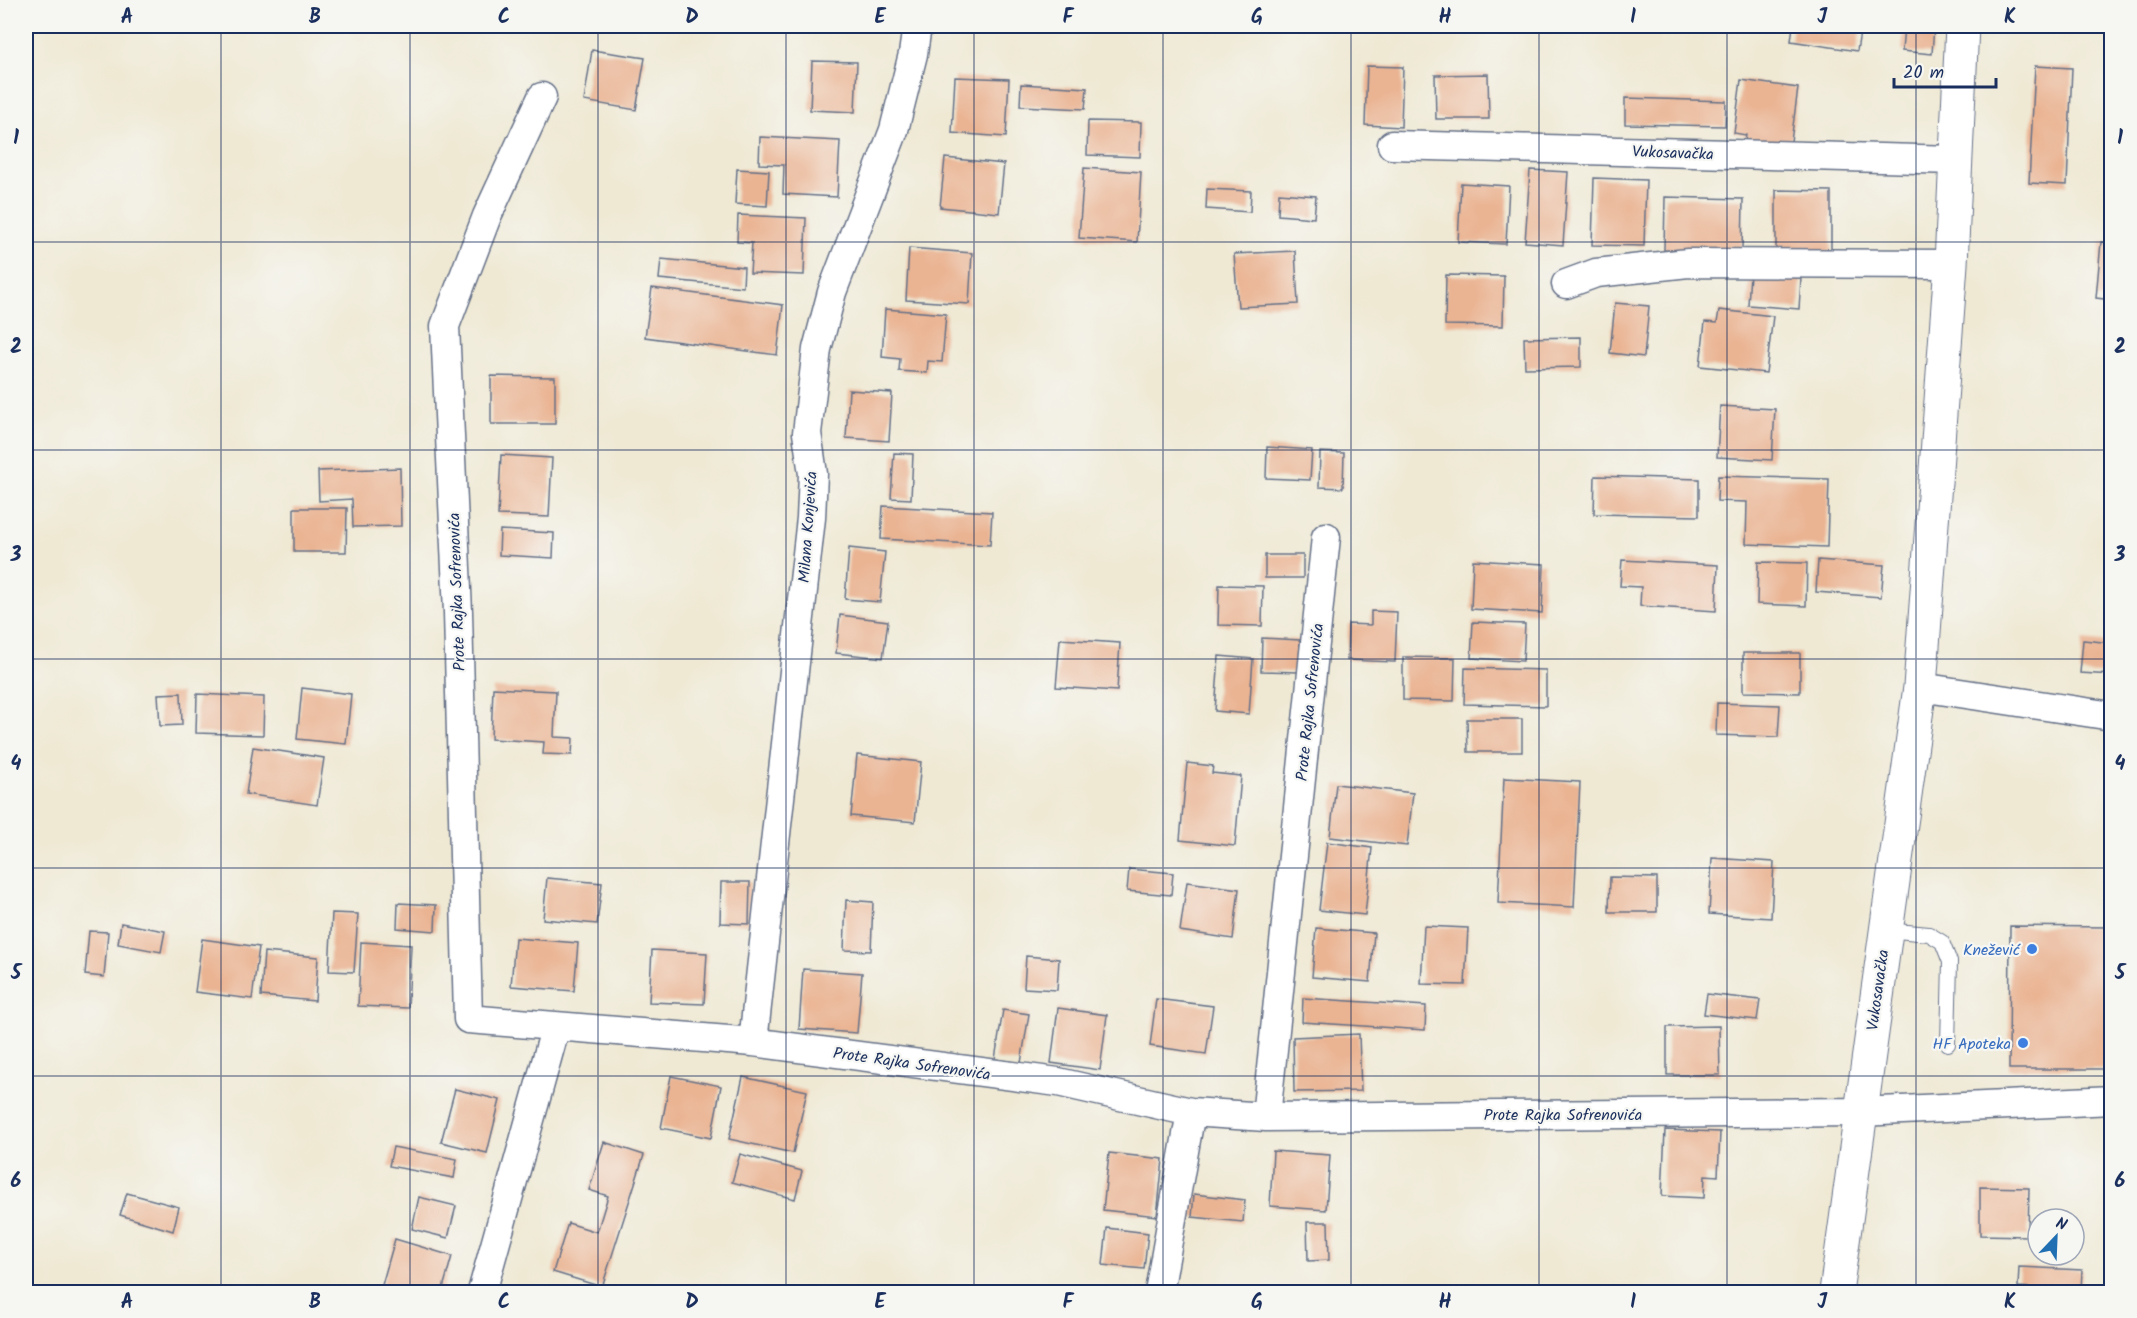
<svg xmlns="http://www.w3.org/2000/svg" width="2137" height="1318" font-family="Kalam,sans-serif">
<rect width="100%" height="100%" fill="#f6f6f2"/>
<filter id="ink" filterUnits="userSpaceOnUse"><feTurbulence type="fractalNoise" baseFrequency=".0167" numOctaves="2"/><feDisplacementMap in="SourceGraphic" scale="12" xChannelSelector="R" yChannelSelector="G"/><feConvolveMatrix kernelMatrix="1 2 1 2 8 2 1 2 1" color-interpolation-filters="sRGB"/></filter>
<filter id="wash" filterUnits="userSpaceOnUse"><feTurbulence type="fractalNoise" baseFrequency=".008" numOctaves="4" result="noise"/><feDisplacementMap in="SourceGraphic" scale="24" xChannelSelector="R" yChannelSelector="G"/><feGaussianBlur stdDeviation="1.35" result="paint"/><feColorMatrix in="noise" values="0 0 0 0 0 0 0 0 0 0 0 0 0 0 0 0 0 1.4 0 .05"/><feComposite in="paint" operator="in"/></filter>
<g filter="url(#wash)">
<rect width="100%" height="100%" fill="#efe9d4"/>
<g id="blocks">
<path fill="#eab493" d="M1793,26H1861L1857,51L1791,41Z
M1904,26H1934L1932,54L1902,51Z
M592,50L645,58L636,110L584,101Z
M812,61L857,62L855,112L810,110Z
M1367,66L1403,67L1401,127L1365,125Z
M2035,66L2072,68L2067,185L2029,183Z
M2110,68H2112V118H2106Z
M1488,74L1489,119H1436L1435,75Z
M955,77L1009,79L1006,137L952,133Z
M1741,80L1798,88L1790,149L1745,142L1746,135L1734,133Z
M1021,84L1087,88L1085,109L1020,106Z
M1625,98L1726,101L1725,126L1625,124Z
M1088,121L1141,122L1140,157L1087,155Z
M760,137L840,141L837,197L783,194L784,165L759,164Z
M945,158L1004,164L999,213L940,207Z
M1084,168L1141,172L1137,242L1079,238Z
M737,169L769,171L767,206L735,204Z
M1530,170L1568,172L1563,245L1525,242Z
M1594,178L1646,180L1644,246L1592,245Z
M1461,183L1509,186L1506,244L1458,242Z
M1207,189L1251,191L1250,212L1206,209Z
M1776,190L1831,191V252H1776Z
M1279,193L1316,196L1314,218L1278,215Z
M1665,197L1743,199L1742,251L1664,250Z
M738,215L806,218L804,275L750,273L752,243L737,242Z
M2101,242L2112,243V300L2096,298Z
M909,248L972,253L969,304L906,300Z
M1295,251L1298,304L1238,307L1234,254Z
M661,259L744,267L743,287L659,279Z
M1750,274L1801,278L1799,309L1748,305Z
M1446,275L1504,276L1503,326L1445,325Z
M652,288L783,305L777,355L645,337Z
M1615,303L1649,306L1644,357L1610,353Z
M885,309L946,314L942,362L928,361L927,373L899,371L900,359L882,357Z
M1719,310L1773,316L1766,373L1700,366L1705,322L1717,323Z
M1581,337V367L1525,368L1524,338Z
M491,376L555,377V424H491Z
M849,390L892,393L889,441L846,438Z
M1720,406L1775,409L1772,460L1717,457Z
M1267,447L1312,450L1310,480L1266,478Z
M1320,452L1344,453L1343,488L1319,487Z
M894,453L913,454L911,499L891,498Z
M501,455L552,458L549,517L498,515Z
M400,468L401,526L353,527L352,499L319,501L318,471Z
M1595,476L1699,479V516L1594,514Z
M1718,476L1829,479L1827,547L1746,544L1747,502L1717,501Z
M883,506L992,512L990,545L881,539Z
M294,508H347L346,552H294Z
M500,530L554,533L553,558L499,555Z
M849,548L885,552L880,602L845,599Z
M1265,555H1303V578H1265Z
M1473,560L1544,564L1542,613L1471,609Z
M1622,560L1718,565L1716,611L1640,606L1641,587L1620,586Z
M1818,560L1884,565L1881,597L1816,592Z
M1758,562L1807,563L1806,606L1757,604Z
M1219,585L1263,586L1262,626L1218,625Z
M1371,611L1397,612L1395,662L1347,660L1348,624L1371,625Z
M840,615L888,621L883,658L836,653Z
M1473,622L1525,624L1523,661L1471,658Z
M1262,638L1300,640L1299,672L1261,671Z
M1060,639L1120,643L1117,691L1056,687Z
M2083,640L2112,643V675L2080,673Z
M1743,653H1800V693L1743,692Z
M1219,656L1253,659L1249,714L1215,711Z
M1403,657L1455,658L1454,701L1403,700Z
M1465,668L1546,670V706L1464,704Z
M302,688L351,694L346,744L297,739Z
M493,688L556,691L554,737L573,738L572,755L543,754L544,742L491,739Z
M181,693L182,725L160,726L158,694Z
M197,694L264,697L263,735L196,733Z
M1717,703L1780,705L1778,737L1716,735Z
M1467,719H1522V752H1468Z
M253,747L324,758L317,805L246,794Z
M857,755L921,762L915,822L851,816Z
M1187,763L1213,766L1212,773L1241,776L1235,846L1180,840Z
M1504,778L1580,782L1574,907L1498,903Z
M1336,784L1413,793L1407,846L1330,837Z
M1327,842L1372,848L1365,915L1319,910Z
M1712,858L1774,862L1771,918L1709,914Z
M1129,869L1173,873L1171,895L1127,891Z
M1610,877L1657,878V912H1609Z
M547,878L602,883L597,924L543,919Z
M721,882H750L749,924L720,923Z
M1187,882L1239,889L1233,939L1180,931Z
M846,900L873,902L871,951L844,950Z
M398,903L436,905L435,931L397,928Z
M332,913L358,914L354,972L329,971Z
M121,923L165,931L161,952L118,944Z
M1424,926L1468,928L1465,985L1421,984Z
M2010,926L2112,927V1069H2009Z
M1316,928L1374,933L1370,982L1312,977Z
M89,931L108,932L104,977L85,975Z
M515,938L578,943L574,991L511,986Z
M202,939L259,947L252,999L195,992Z
M361,942L411,945L408,1008L358,1006Z
M652,950L707,953L704,1004L649,1002Z
M264,952L318,957L315,1001L261,996Z
M1026,956L1059,959L1057,990L1024,988Z
M803,969L862,973L857,1033L799,1029Z
M1707,994L1760,1000L1757,1020L1704,1014Z
M1303,998L1426,1006L1425,1030L1302,1022Z
M1156,999L1213,1006L1206,1054L1150,1046Z
M1058,1008L1107,1015L1100,1070L1051,1063Z
M1003,1010L1029,1014L1021,1063L995,1059Z
M1719,1026L1720,1075H1667V1027Z
M1359,1034L1361,1091L1294,1092L1293,1037Z
M671,1076L721,1086L711,1138L661,1128Z
M743,1077L807,1091L793,1153L729,1139Z
M455,1089L500,1100L487,1153L441,1142Z
M1665,1130L1720,1132L1718,1176L1705,1175L1704,1198L1662,1196Z
M604,1142L644,1155L602,1287L553,1272L568,1223L597,1232L608,1196L589,1190Z
M393,1147L457,1159L454,1178L389,1166Z
M1273,1151L1330,1155L1326,1210L1270,1206Z
M1109,1153L1163,1159L1157,1216L1103,1210Z
M740,1154L802,1171L795,1199L732,1182Z
M1980,1187L2029,1188L2028,1236L1980,1235Z
M127,1193L179,1207L173,1231L120,1215Z
M1194,1194L1245,1200L1243,1222L1192,1217Z
M419,1197L456,1206L448,1238L412,1229Z
M1307,1222H1328L1329,1260L1308,1261Z
M1107,1228L1148,1233L1144,1269L1103,1265Z
M395,1239L452,1256L442,1292H380Z
M2019,1267L2082,1270L2081,1291L2018,1287Z"/>
</g>
</g>
<g filter="url(#ink)">
<use href="#blocks" fill-opacity="0" stroke="#657087" stroke-width="1.5"/>
<g fill="none" stroke-linecap="round" stroke-linejoin="round">
<g stroke="#657087" stroke-width="16">
<path id="service" d="M1886,930L1929,934L1942,942L1950,962L1948,1044"/>
</g>
<g stroke="#657087" stroke-width="31">
<path id="minor" d="M542,97L487,216L445,326L458,612L468,1019L753,1042L1058,1082L1191,1112L1266,1117L1860,1112L2112,1100
M1392,145L1955,160
M1566,284L1596,273L1688,263L1951,264
M1920,687L2112,716
M753,1042L811,518L813,474L807,433L817,349L832,292L894,130L913,54L917,26
M1266,1117L1326,537
M482,1292L556,1026
M1159,1292L1191,1112"/>
</g>
<g stroke="#657087" stroke-width="35">
<path id="secondary" d="M1836,1292L1920,687L1951,264L1962,26"/>
</g>
<use href="#service" stroke="#fff" stroke-width="14"/>
<use href="#minor" stroke="#fff" stroke-width="28"/>
<use href="#secondary" stroke="#fff" stroke-width="33"/>
</g>
</g>
<path fill="none" stroke="#1b2f5e" stroke-width="1.5" stroke-opacity="0.55" d="M221,26V1292M410,26V1292M598,26V1292M786,26V1292M974,26V1292M1163,26V1292M1351,26V1292M1539,26V1292M1727,26V1292M1916,26V1292M26,242H2112M26,450H2112M26,659H2112M26,868H2112M26,1076H2112"/>
<g fill="#3f7fe0" stroke="#f6f6f2" stroke-width="2">
<circle cx="2032" cy="949" r="6"/>
<circle cx="2023" cy="1043" r="6"/>
</g>
<g text-anchor="middle" stroke-width="4.5" stroke-linejoin="round" paint-order="stroke">
<g font-size="16" fill="#1b2f5e" stroke="#f6f6f2">
<text transform="translate(1673 152) rotate(2)" y="6">Vukosavačka</text>
<text transform="translate(807 527) rotate(-86)" y="6">Milana Konjevića</text>
<text transform="translate(456 592) rotate(-92)" y="6">Prote Rajka Sofrenovića</text>
<text transform="translate(1309 702) rotate(-84)" y="6">Prote Rajka Sofrenovića</text>
<text transform="translate(1877 990) rotate(-82)" y="6">Vukosavačka</text>
<text transform="translate(912 1063) rotate(8)" y="6">Prote Rajka Sofrenovića</text>
<text x="1563" y="1120">Prote Rajka Sofrenovića</text>
</g>
<g font-size="16" fill="#366cbe" stroke="#f6f6f2" text-anchor="end">
<text x="2020" y="955">Knežević</text>
<text x="2011" y="1049">HF Apoteka</text>
</g>
</g>
<rect width="2137" height="1318" fill="none" stroke="#f6f6f2" stroke-width="66"/>
<g transform="translate(2056 1237) rotate(23)"><circle r="28" fill="#f6f6f2" stroke="#9ea6b7" stroke-width="1.5"/>
<path d="M0-4.5L10 22L0 15L-10 22Z" fill="#1f6fb2"/>
<text y="-9" font-size="16" font-weight="bold" text-anchor="middle" fill="#1b2f5e">N</text>
</g>
<path d="M1894 78v9h102v-9" fill="none" stroke="#1b2f5e" stroke-width="3"/>
<text x="1903" y="78" font-size="18" fill="#1b2f5e" stroke="#f6f6f2" stroke-width="4.5" paint-order="stroke">20 m</text>
<rect x="33" y="33" width="2071" height="1252" fill="none" stroke="#1b2f5e" stroke-width="2"/>
<g font-size="20" text-anchor="middle" font-weight="bold" fill="#1b2f5e">
<text x="127" y="23">A</text>
<text x="315" y="23">B</text>
<text x="504" y="23">C</text>
<text x="692" y="23">D</text>
<text x="880" y="23">E</text>
<text x="1068" y="23">F</text>
<text x="1257" y="23">G</text>
<text x="1445" y="23">H</text>
<text x="1633" y="23">I</text>
<text x="1822" y="23">J</text>
<text x="2010" y="23">K</text>
<text x="16" y="144">1</text>
<text x="2120" y="144">1</text>
<text x="16" y="353">2</text>
<text x="2120" y="353">2</text>
<text x="16" y="561">3</text>
<text x="2120" y="561">3</text>
<text x="16" y="770">4</text>
<text x="2120" y="770">4</text>
<text x="16" y="979">5</text>
<text x="2120" y="979">5</text>
<text x="16" y="1187">6</text>
<text x="2120" y="1187">6</text>
<text x="127" y="1308">A</text>
<text x="315" y="1308">B</text>
<text x="504" y="1308">C</text>
<text x="692" y="1308">D</text>
<text x="880" y="1308">E</text>
<text x="1068" y="1308">F</text>
<text x="1257" y="1308">G</text>
<text x="1445" y="1308">H</text>
<text x="1633" y="1308">I</text>
<text x="1822" y="1308">J</text>
<text x="2010" y="1308">K</text>
</g>
</svg>
